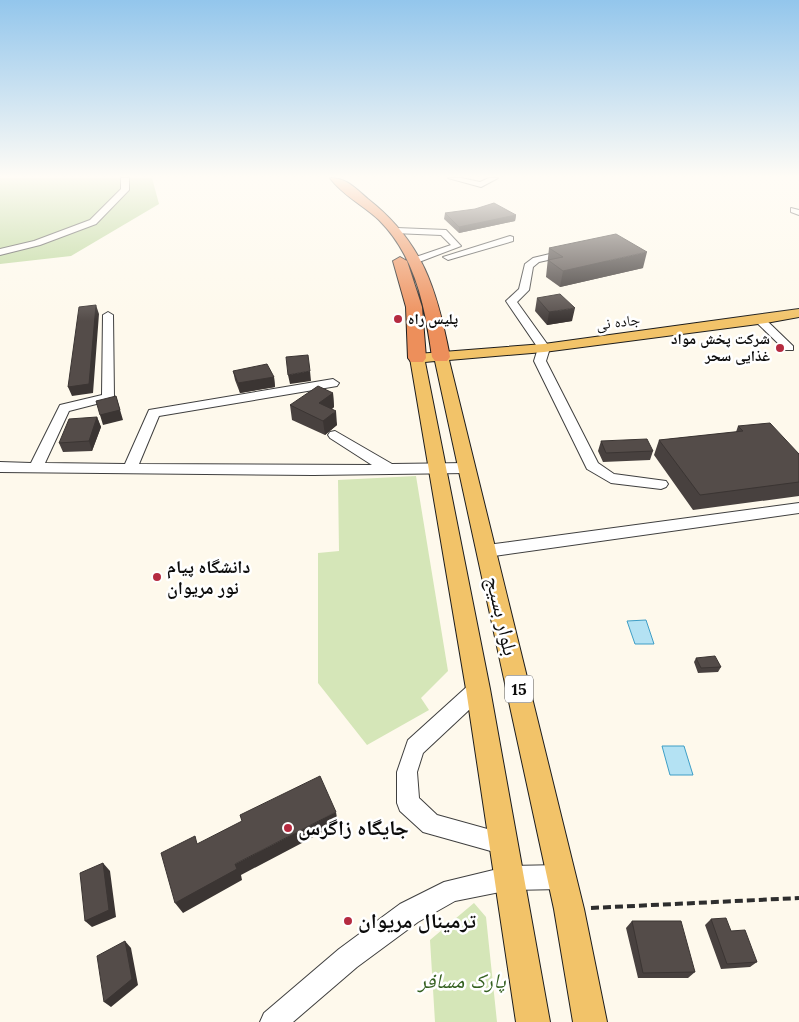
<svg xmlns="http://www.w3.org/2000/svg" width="799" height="1022" font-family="Lora,'Noto Naskh Arabic',serif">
<rect width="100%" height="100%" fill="#fef9ec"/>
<path fill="#d5e6b8" d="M416,476L448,671L421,698L429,710L367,745L318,683V553L339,551L338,480Z
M474,903L486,917L497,1022H435L430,940Z"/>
<path fill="#bad698" d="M0,178H152L159,204L71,256L0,264Z"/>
<path fill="#b4e2f3" stroke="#3e9ec6" d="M646,620L654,644H635L627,621Z
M662,746H684L693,775H670Z"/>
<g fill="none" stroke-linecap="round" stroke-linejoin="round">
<g stroke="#3f3f3f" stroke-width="2">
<path id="minor" d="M121,178H129V190L96,224L40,245L0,255V249L34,241L90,220L121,189Z
M448,178H461L480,182L489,178H498L481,187Z
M791,208L799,210V215L791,212Z
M397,228L446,230L461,246L419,262H413V258L451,245L441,235L394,233V229Z
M510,236L513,237V241L448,260L443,257Z
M554,253L557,254V258L539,262L533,267L529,290L517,302L550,348L546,361L598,463L614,474L666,481L668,484L666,487L661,489L611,483L587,469L534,361L538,348L506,301L519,289L525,264L533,258Z
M108,312L113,315L114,397L112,400L69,411L45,463L125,464L149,410L333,379L339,383L337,386L159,416L139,464L372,465L330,438L328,435L330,432L335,431L392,464L467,463L474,468L467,473L313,475L0,472V462L31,463L60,405L102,395L103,315Z
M760,317L764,318L793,346V350H785L756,322L755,320Z
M799,503V513L487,557L481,555L479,551L481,547L487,545Z
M478,681L485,683L488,689L485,695L423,753L417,772L419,798L437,815L513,836L516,844L513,852L505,855L423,832L400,811L397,803V772L408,740L471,683Z
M562,865L570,869L574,877L570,885L562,889L510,890L455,901L418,922L357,967L293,1022H260L264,1013L339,949L400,904L444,882L510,866Z"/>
</g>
<g stroke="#1d1d1d" stroke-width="2">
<path id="major" d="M799,309V317L766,323L544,352L449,360L584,909L607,1022H573L554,909L435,361L425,362L490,689L550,1022H516L466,689L410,358L417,354L544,344Z"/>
</g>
<g stroke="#1d1d1d" stroke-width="2">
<path id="highway" d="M330,178C347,178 355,188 368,199C423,242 437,290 450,357L447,361H435L432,357C425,307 416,257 379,220C364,206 341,194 330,178Z
M400,257L407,261L422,307L426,358L423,362H411L408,358L406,307L393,261Z"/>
</g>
<path stroke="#2e2e2e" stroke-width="4" stroke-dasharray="8 4" stroke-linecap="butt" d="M591,908L799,898"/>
<use href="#minor" fill="#fff" fill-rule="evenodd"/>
<use href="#major" fill="#f2c369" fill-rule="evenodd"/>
<use href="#highway" fill="#ed8f5b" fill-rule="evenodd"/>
</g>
<path fill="#48413f" d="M445,213L516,215L515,221L459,233L444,219Z
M549,248L643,268L560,287L546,277Z
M537,298L572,321L547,325L535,311Z
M233,371L274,377L275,387L240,393L235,380Z
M333,393L334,407L332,409L337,425L325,435L292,420L290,405Z
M97,417L101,427L92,451L63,452L59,443Z
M738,426L799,454V496L693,510L654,455L659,440L736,432Z
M601,441L653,451L650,460L603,462L598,451Z
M696,658L721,667L718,672L698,673L694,662Z
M711,919L731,931L757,962L750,967L721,969L705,925Z
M632,921L695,972L688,978H638L626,928Z"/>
<path fill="#3b3533" d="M516,215L515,221L459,233V227Z
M647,252L643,268L560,287L563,271Z
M96,305L99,314L93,393L72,396L68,387Z
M575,308L572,321L547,325L549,312Z
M310,371L311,381L290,384L288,375Z
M274,377L275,387L240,393L238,383Z
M333,393L334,407L320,417L319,403Z
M116,396L123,420L103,425L100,415Z
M336,411L337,425L325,435L323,421Z
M97,417L101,427L92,451L89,441Z
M336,812L338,824L241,875L242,880L183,913L175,903L235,864Z
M103,863L110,871L116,917L92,927L85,921Z
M125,941L131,948L138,985L111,1007L104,1002Z"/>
<path fill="#544c49" stroke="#3b3533" d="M494,203L516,215L459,227L445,213L475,209Z
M616,234L647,252L563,271L548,260L563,257L549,248Z
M560,294L575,308L549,312L537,298Z
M96,305L89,384L68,387L79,307Z
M308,355L310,371L288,375L286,357Z
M267,364L274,377L238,383L233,371Z
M318,386L333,393L319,403L336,411L323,421L290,405Z
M116,396L120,410L100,415L96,401Z
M97,417L89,441L59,443L69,419Z
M770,423L799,454V482L700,495L659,440L743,431L738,426Z
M647,439L653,451L606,453L601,441Z
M715,656L721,667L701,668L696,658Z
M320,776L336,812L235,864L237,869L175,903L161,853L195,836L197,844L242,821L240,815Z
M103,863L109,910L85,921L80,873Z
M726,918L731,931L745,930L757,962L727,964L711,919Z
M632,921H681L695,972L643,973Z
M125,941L132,979L104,1002L97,956Z"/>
<linearGradient id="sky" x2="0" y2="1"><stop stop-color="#93c6ec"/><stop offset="0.55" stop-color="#fffcf6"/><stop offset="1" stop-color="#fffcf6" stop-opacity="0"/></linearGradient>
<rect width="799" height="321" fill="url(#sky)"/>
<g fill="#b52b40" stroke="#fff" stroke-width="2">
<circle cx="398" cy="319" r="5"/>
<circle cx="780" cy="348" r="5"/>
<circle cx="157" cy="577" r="5"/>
<circle cx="288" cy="828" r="5"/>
<circle cx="348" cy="921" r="5"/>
</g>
<g text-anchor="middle" stroke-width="5" stroke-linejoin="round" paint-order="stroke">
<g font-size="15" font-weight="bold" fill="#0c0c0c" stroke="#fff" text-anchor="start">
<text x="408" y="324">پلیس راه</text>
<text x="770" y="344" text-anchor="end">شرکت پخش مواد<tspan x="770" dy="17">غذایی سحر</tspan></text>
</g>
<g font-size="15" fill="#0c0c0c" stroke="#fff">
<text transform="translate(618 322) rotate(-7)" y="5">جاده نی</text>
</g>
<rect fill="#fff" stroke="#555" stroke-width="1" x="505" y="675.5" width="28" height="27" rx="4"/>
<g font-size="16" font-weight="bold" fill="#0c0c0c">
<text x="519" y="695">15</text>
</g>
<g font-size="18" font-weight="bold" fill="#0c0c0c" stroke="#fff" text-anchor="start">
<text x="167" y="573">دانشگاه پیام<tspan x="167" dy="21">نور مریوان</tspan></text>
</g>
<g font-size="21" fill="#0c0c0c" stroke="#fff">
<text transform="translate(502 616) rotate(77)" y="7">بلوار بسیج</text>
</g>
<g font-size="21" font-weight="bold" fill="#0c0c0c" stroke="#fff" text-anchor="start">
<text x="298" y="835">جایگاه زاگرس</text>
<text x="358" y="928">ترمینال مریوان</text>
</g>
<g font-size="21" font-style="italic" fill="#346020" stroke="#fff">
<text x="462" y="988">پارک مسافر</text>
</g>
</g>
</svg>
